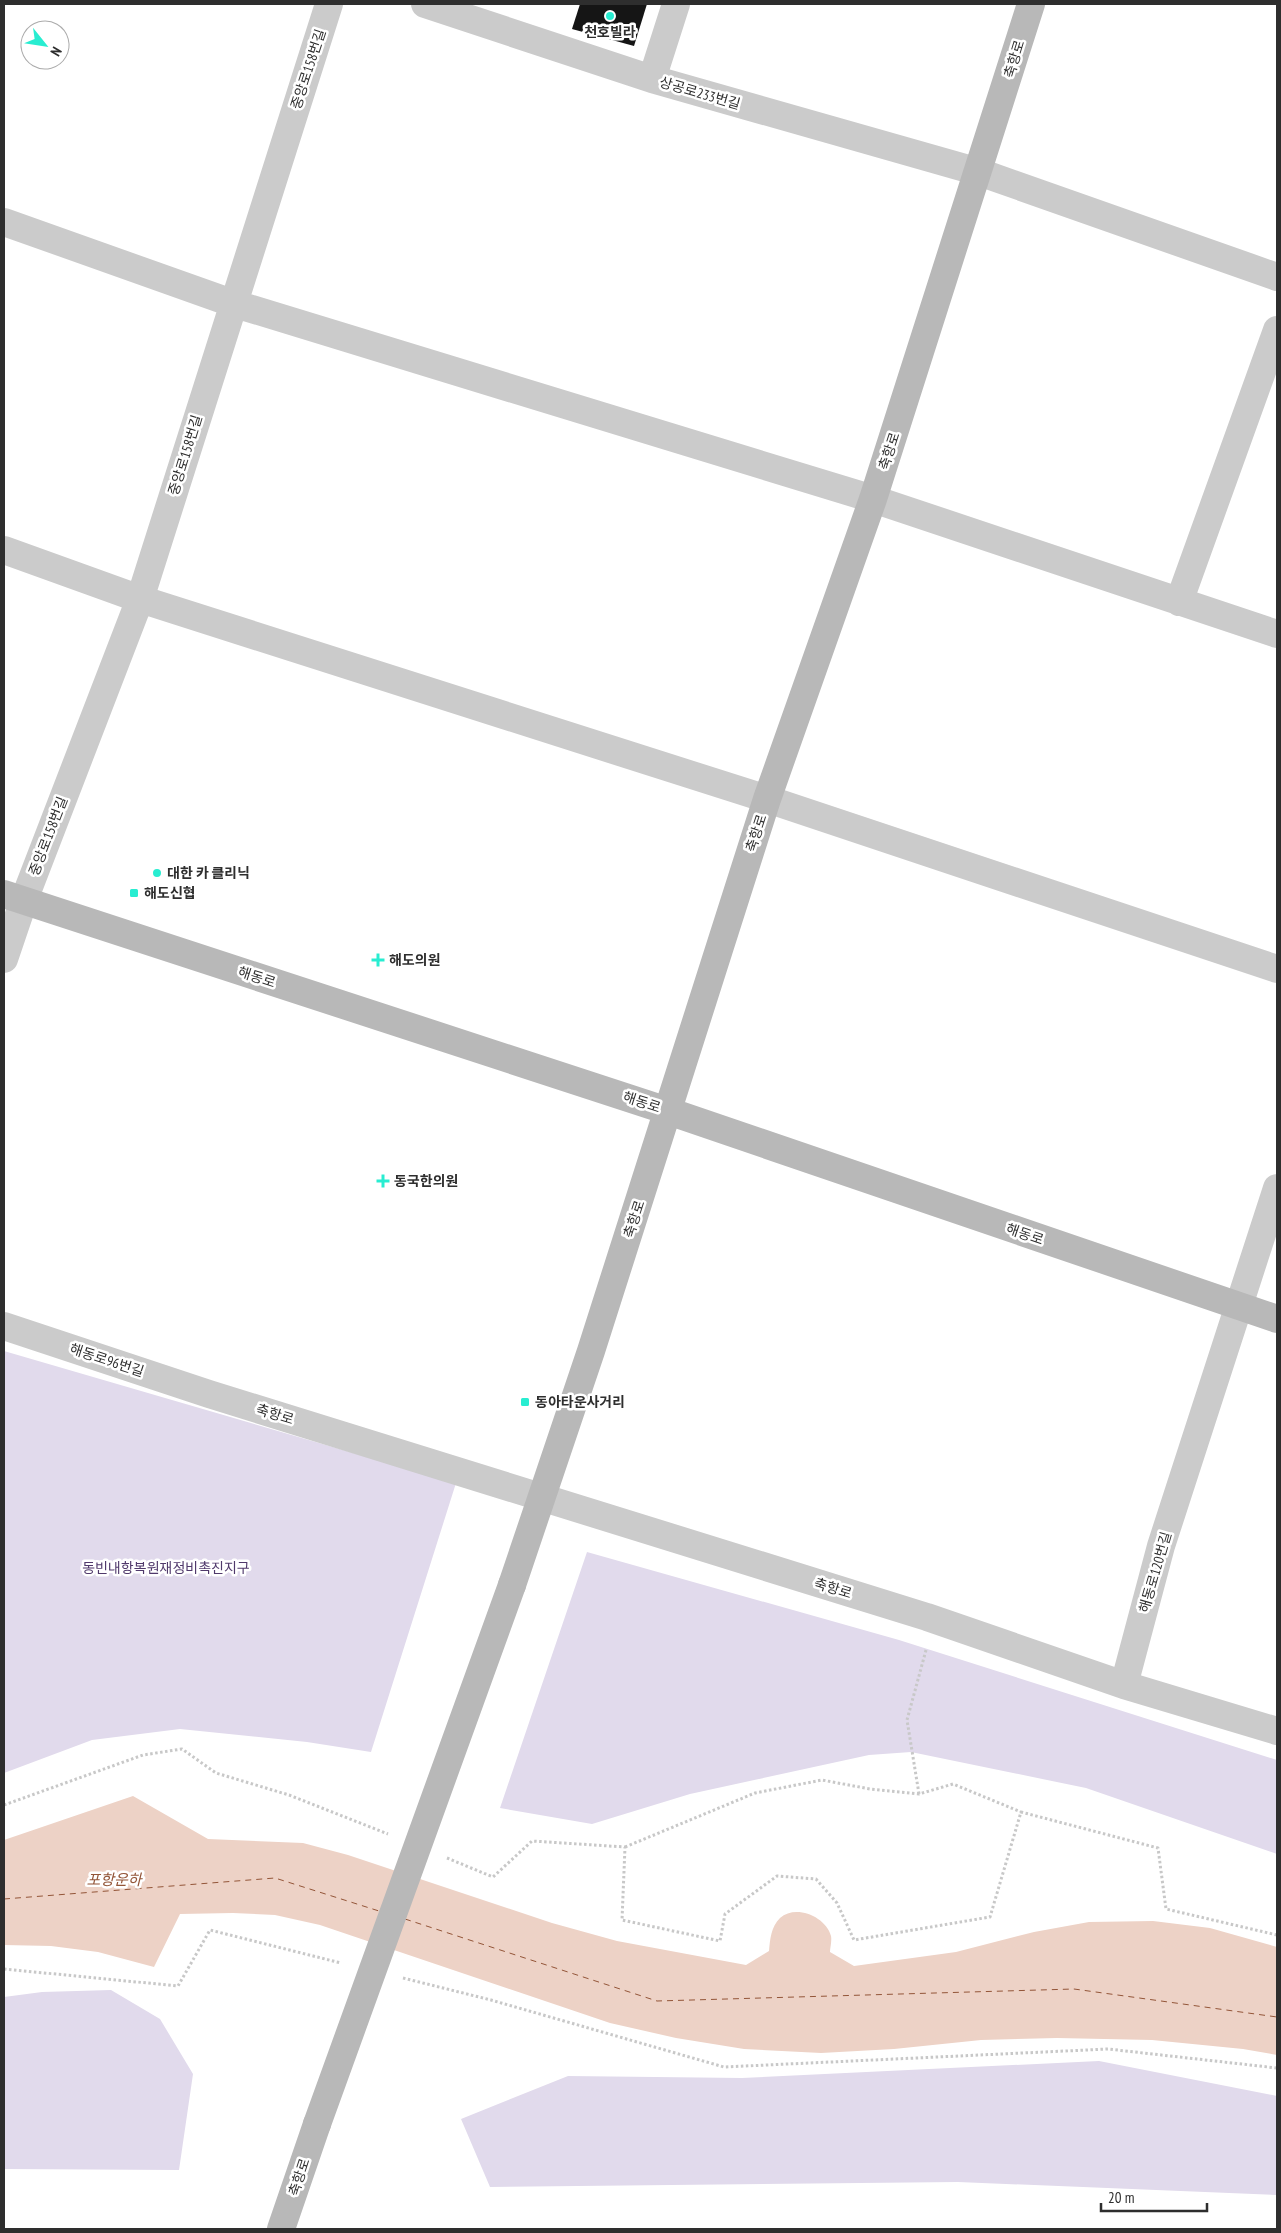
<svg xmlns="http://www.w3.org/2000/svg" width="1281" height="2233" font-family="'PT Sans Narrow','Noto Sans KR',sans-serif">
<rect width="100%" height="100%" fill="#fff"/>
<path fill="#e1daec" d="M4,1351L456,1483L371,1752L307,1742L180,1729L92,1740L4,1773Z
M587,1552L899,1640L1277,1760V1854L1086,1788L911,1752L869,1755L690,1794L592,1824L500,1808Z
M111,1990L160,2019L193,2074L179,2170L4,2169V1997L42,1992Z
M1099,2061L1277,2096V2195L958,2182L490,2187L461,2119L568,2076L742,2078Z"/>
<path fill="#edd2c6" d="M133,1796L208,1839L303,1843L348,1855L552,1923L617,1941L746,1965L769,1951C770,1939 771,1927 780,1918C796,1904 826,1917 831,1936C832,1941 830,1948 830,1952L854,1966L956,1952L1034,1932L1089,1922L1153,1921L1210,1928L1277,1947V2055L1243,2049L1152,2040L1057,2038L981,2040L894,2049L821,2053L744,2049L676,2038L610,2023L320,1925L275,1915L233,1913L180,1914L154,1967L98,1952L51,1946L4,1945V1840Z"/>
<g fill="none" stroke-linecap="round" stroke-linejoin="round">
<path stroke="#935538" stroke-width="1" stroke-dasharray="6 5" stroke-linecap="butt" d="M4,1899L275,1878L379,1911
M405,1919L657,2001L1074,1989L1277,2017"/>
</g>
<path fill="#151515" d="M580,4H647L634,46L572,29Z"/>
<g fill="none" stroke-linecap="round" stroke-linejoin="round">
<path stroke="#c8c8c8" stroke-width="3" stroke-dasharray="2.5 2.5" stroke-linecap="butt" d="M919,1794L907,1720L926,1650
M4,1805L143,1755L182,1749L216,1773L289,1795L388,1834
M625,1847L755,1793L822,1780L870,1789L919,1794L953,1784L1021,1812
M447,1858L493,1877L532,1841L625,1847L622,1920L720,1941L725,1914L777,1876L816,1879L837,1903L854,1940L990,1917L1021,1812L1158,1848L1166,1909L1277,1935
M4,1969L178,1986L210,1930L341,1963
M403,1978L491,2000L724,2067L1108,2049L1277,2068"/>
<path stroke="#cbcbcb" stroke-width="28" d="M425,4L652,79L979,172L1277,277
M652,79L676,4
M4,222L232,303L873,499L1277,634
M4,550L140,599L767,799L1277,969
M1179,602L1277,330
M4,959L24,900L140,599L329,4
M4,1326L209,1394L927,1617L1124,1685L1277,1731
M1124,1685L1161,1546L1277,1188"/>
<path stroke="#b8b8b8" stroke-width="28" d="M4,894L668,1111L1277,1319
M512,1585L591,1351L767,799L873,499L1031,4
M281,2229L317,2124"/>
<path stroke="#b8b8b8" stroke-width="28" d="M317,2124L512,1585"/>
</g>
<g fill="#28edd1" stroke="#fff" stroke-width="2">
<circle cx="610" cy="16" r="5"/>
<circle cx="157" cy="873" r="5"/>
<rect x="129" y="888" width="10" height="10" rx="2.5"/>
<path d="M375.5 952.5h5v5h5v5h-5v5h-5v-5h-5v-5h5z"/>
<path d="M380.5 1173.5h5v5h5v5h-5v5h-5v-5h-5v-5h5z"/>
<rect x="520" y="1397" width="10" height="10" rx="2.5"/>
</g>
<g text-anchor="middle" stroke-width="5" stroke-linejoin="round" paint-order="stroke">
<g font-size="14" font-weight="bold" fill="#2e2e2e" stroke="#fff" text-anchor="start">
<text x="610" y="37" text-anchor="middle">천호빌라</text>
<text x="167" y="878">대한 카 클리닉</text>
<text x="144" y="898">해도신협</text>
<text x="389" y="965">해도의원</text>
<text x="394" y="1186">동국한의원</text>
<text x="535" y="1407">동아타운사거리</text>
</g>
<g font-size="14" fill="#2e2e2e" stroke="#fff">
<text transform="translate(1014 59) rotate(-73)" y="5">축항로</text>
<text transform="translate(308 69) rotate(-72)" y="5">중앙로158번길</text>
<text transform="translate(700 93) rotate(16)" y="5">상공로233번길</text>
<text transform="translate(889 451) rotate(-72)" y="5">축항로</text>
<text transform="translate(185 455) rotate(-73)" y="5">중앙로158번길</text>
<text transform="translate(756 833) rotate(-72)" y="5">축항로</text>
<text transform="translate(48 836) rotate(-69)" y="5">중앙로158번길</text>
<text transform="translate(257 977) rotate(18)" y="5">해동로</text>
<text transform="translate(642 1102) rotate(18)" y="5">해동로</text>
<text transform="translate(634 1219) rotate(-72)" y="5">축항로</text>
<text transform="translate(1025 1234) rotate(19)" y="5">해동로</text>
<text transform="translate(107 1360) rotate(18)" y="5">해동로96번길</text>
<text transform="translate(275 1414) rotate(17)" y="5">축항로</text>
<text transform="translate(1155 1572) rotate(-74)" y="5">해동로120번길</text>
<text transform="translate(833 1588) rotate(17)" y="5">축항로</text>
<text transform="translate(299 2177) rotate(-72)" y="5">축항로</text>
</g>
<g font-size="14" fill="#50396b" stroke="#fff">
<text x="166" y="1573">동빈내항복원재정비촉진지구</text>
</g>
<g font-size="15" font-style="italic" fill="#935538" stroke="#fff">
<text x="114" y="1885">포항운하</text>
</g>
</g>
<rect width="1281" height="2233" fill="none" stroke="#2e2e2e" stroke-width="10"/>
<g transform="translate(45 45) rotate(120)"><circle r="24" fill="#ffffff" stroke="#ababab"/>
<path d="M0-4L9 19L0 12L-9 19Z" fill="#28edd1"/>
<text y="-8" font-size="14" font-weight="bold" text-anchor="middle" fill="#2e2e2e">N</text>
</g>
<path d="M1101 2203v8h106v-8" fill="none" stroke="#2e2e2e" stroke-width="2.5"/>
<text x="1108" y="2203" font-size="15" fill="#2e2e2e" stroke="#ffffff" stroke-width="4" paint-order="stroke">20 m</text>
</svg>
